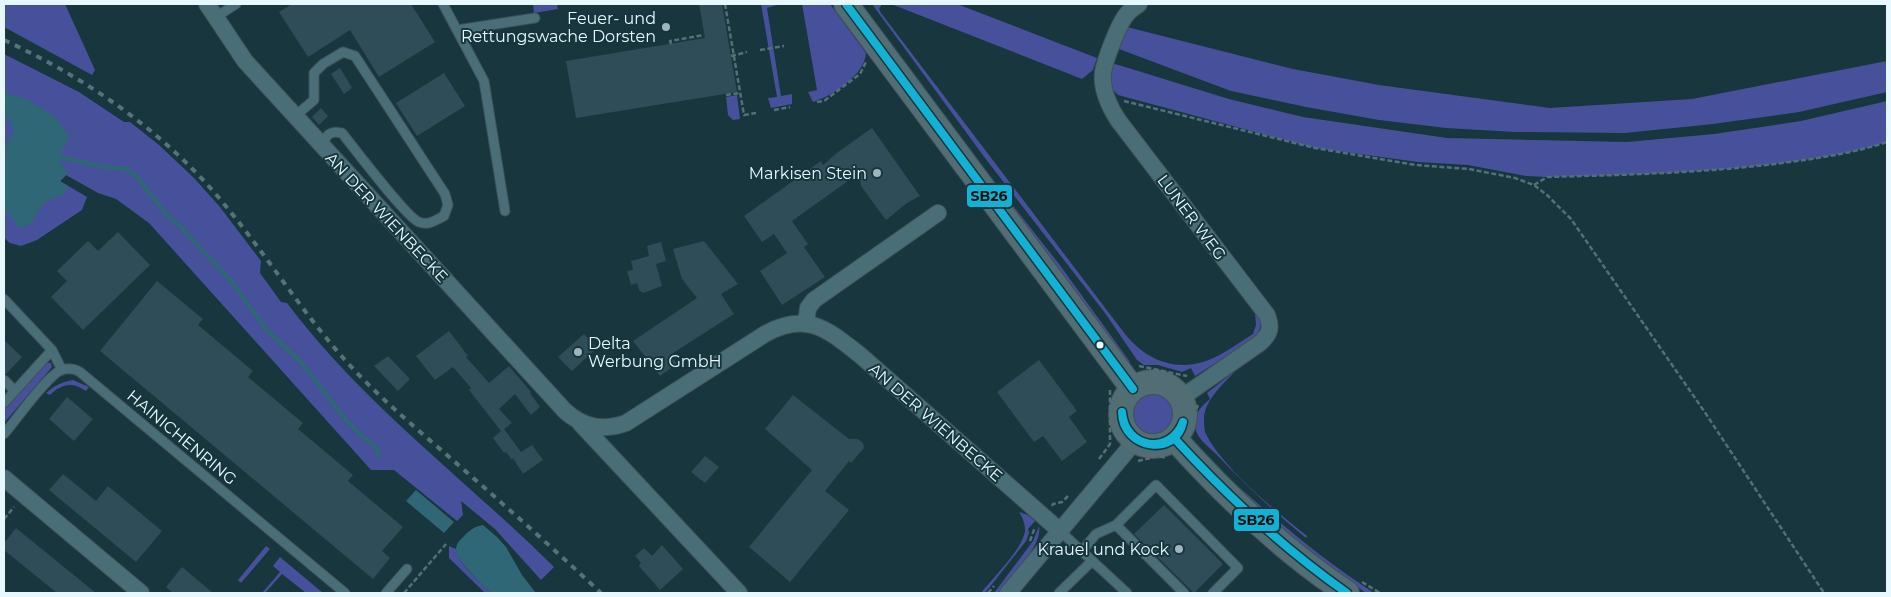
<svg xmlns="http://www.w3.org/2000/svg" width="1891" height="597" font-family="Montserrat,sans-serif">
<rect width="100%" height="100%" fill="#17363e"/>
<path fill="#47509b" d="M4,4H65L95,70L92,75L4,27Z
M533,4H557L558,9L534,13Z
M761,4H777V5L767,8L781,96L792,94V104L771,108L768,98L777,97Z
M802,4H830L866,53C865,75 832,96 813,102L808,92L817,90Z
M856,4H861L958,136L1059,264L1130,362L1126,363L1095,318Z
M872,4H882L879,9L881,13L1125,334C1145,359 1174,372 1206,361C1223,355 1238,343 1253,334L1256,325L1255,313H1260C1262,325 1261,331 1252,340L1195,376L1191,368L1182,372L1158,365H1144L1137,360L1105,313L985,158Z
M891,4H957L1097,58L1093,70L1082,79Z
M1127,27L1293,69L1379,85L1550,108L1692,99L1887,61V92L1799,112L1713,124L1625,133L1515,132L1446,128L1379,120L1306,107L1231,91L1119,49L1123,34Z
M4,54L79,92L124,122H130L159,145L194,178L220,207L261,261L260,273L281,302L287,303C363,404 465,479 554,567L541,580L495,529L461,501L463,515L457,521L394,470H371L149,223L116,199L98,193L66,175L60,181L87,197L82,210L37,240L21,246L10,243L4,238Z
M1112,63L1229,99L1303,117L1447,138L1627,142L1714,134L1801,121L1887,101V142C1851,154 1813,159 1775,164C1700,173 1624,175 1547,177L1526,176L1468,165L1418,162L1315,148L1118,95L1113,90L1108,69Z
M737,95L740,119L733,120L728,115L726,97Z
M46,363H51L52,367L4,423V409Z
M1235,371C1224,384 1205,399 1204,418C1204,423 1204,432 1207,436C1226,471 1276,511 1307,536L1306,538C1274,512 1245,484 1216,454C1210,448 1199,440 1196,431C1192,417 1199,408 1210,399L1207,393Z
M73,380L89,387L86,391C72,381 61,384 50,395L46,393C55,385 62,382 73,380Z
M1133 414a20 20 0 1 1 40 0a20 20 0 1 1-40 0Z
M1240,488C1283,526 1326,562 1374,593H1366L1319,560L1237,490Z
M1019,512L1028,515L1035,521L1028,529L1029,533L1026,541L985,593H981C992,579 1020,551 1024,535C1027,528 1023,518 1019,512Z
M1039,526C1043,545 1011,577 999,593H994L1033,541Z
M266,546L270,549L241,583L238,580Z
M449,546L456,549C460,566 479,581 491,593H485L449,558Z
M280,557L323,593H306L282,574L265,593H262L280,572L273,566Z"/>
<path fill="#2f6776" d="M6,93L28,100L55,117L70,137L59,158L67,174L60,181L68,186L64,194L44,202L32,223L20,229L6,210L4,202V150L14,131C8,118 0,107 6,93Z
M416,490L454,522L444,533L406,501Z
M483,525L497,537L506,547L522,575L536,593H491C482,585 457,561 456,550C456,544 459,541 463,537C470,530 473,527 483,525Z"/>
<g fill="none" stroke-linecap="round" stroke-linejoin="round">
<path stroke="#2f6776" stroke-width="4.5" d="M60,157L104,167L127,169L137,177L167,215L181,227L231,281L266,329L302,363L345,419L364,438L375,446L379,455"/>
</g>
<path fill="#2f4d58" d="M292,4H411L435,42L379,77L350,30L308,57L279,12Z
M699,4H722L737,92L576,118L566,61L705,38Z
M340,68L352,88L344,94L331,74Z
M444,73L465,106L417,136L396,103Z
M321,108L328,116L319,125L312,117Z
M872,128L920,196L907,203L886,220L861,186L859,173L792,221L808,244L804,247L825,277L782,305L760,271L787,253L774,234L762,242L744,216L821,161L823,165L838,152Z
M118,232L150,265L83,330L51,297L67,281L57,271L88,241L98,251Z
M704,241L738,284L721,294L734,314L670,355L677,364L660,376L633,341L697,298L682,279L673,249Z
M661,242L666,261L656,264L662,286L643,293L639,290L637,283L631,285L627,271L633,270L631,261L649,256L647,246Z
M157,281L203,319L198,325L253,371L248,377L303,423L298,429L353,475L348,481L403,527L382,551L390,558L373,579L100,351Z
M449,331L468,356L466,357L489,383L509,366L531,392L530,393L540,407L531,415L515,394L499,409L512,423L504,429L521,452L532,445L543,460L523,474L513,458L512,460L506,452L504,453L493,438L501,431L469,390L471,388L453,367L435,380L416,356Z
M584,334L597,348L572,371L558,357Z
M4,340L22,357L6,374H4Z
M388,356L410,379L398,391L374,366Z
M1039,360L1077,411L1069,417L1087,442L1062,461L1043,436L1034,442L997,392Z
M793,395L849,439H858L863,443L864,448L851,463L849,461L825,491L849,510L790,582L749,547L812,470L765,429Z
M67,397L93,419L74,441L49,419Z
M705,456L719,467L705,483L691,472Z
M63,474L96,501L108,486L162,531L136,562L49,490Z
M1164,505L1223,564L1194,593L1134,534Z
M16,528L75,576L96,593H57L4,550V543Z
M662,545L683,569L660,590L639,566L641,563L635,556L644,548L652,556Z
M182,567L213,593H173L166,587Z"/>
<g fill="none" stroke-linecap="round" stroke-linejoin="round">
<g stroke="#3e5258" stroke-width="11">
<path id="lane" d="M443,4L484,81L505,211
M216,17L236,4
M457,30L535,18
M295,116L314,100V73L323,64L343,52L355,56L445,194L448,205L444,216C436,220 428,226 419,222C407,218 354,148 342,133C329,130 327,135 321,146
M4,299L52,350L62,370
M4,380L15,391
M4,403L52,350
M4,434C16,420 46,377 61,370C68,368 75,369 80,372L345,593
M1116,525L1184,593
M1060,531L1127,593
M1082,551L1096,534L1116,525L1156,485L1238,568L1213,593
M386,593L407,569
M1059,593L1092,561"/>
</g>
<g stroke="#3e5258" stroke-width="18">
<path id="street" d="M207,4L245,61L565,411C584,428 603,431 626,423L765,334C807,311 827,329 860,355L1060,531
M1139,4C1135,7 1130,10 1127,14C1119,23 1105,60 1103,72C1101,89 1109,106 1118,120L1267,315C1272,328 1270,334 1260,343L1181,398
M806,323L808,308L814,300L938,213
M580,423L739,593
M4,478L141,593
M1008,593L1136,440"/>
</g>
<g stroke="#3e5258" stroke-width="26">
<path id="secondary" d="M846,4L1133,389
M1121 414a32 32 0 1 1 64 0a32 32 0 1 1-64 0Z
M1174,438C1226,496 1282,550 1347,593"/>
</g>
<path stroke="#537077" stroke-width="2.5" stroke-dasharray="5 2.5" stroke-linecap="butt" d="M725,4L744,115L756,113
M671,44L670,41L704,35
M760,50L784,46
M731,56L747,52
M726,95L740,93
M1124,101L1315,148L1416,165L1469,169L1515,178L1534,185L1547,195L1571,219L1704,411L1824,593
M817,102L824,101L860,74L866,62
M774,110L790,107
M1534,185L1547,177C1624,175 1700,173 1775,164C1813,159 1851,154 1887,142
M1139,366L1187,376
M1193,431V417L1198,405
M1099,459L1110,444V389
M1138,461L1158,456L1167,458
M1052,506L1053,504L1062,502L1068,496
M4,519L14,507
M1030,541L1035,527
M1362,582L1380,593
M404,593L446,544
M988,593L994,586"/>
<use href="#lane" stroke="#4a6e77" stroke-width="9"/>
<use href="#street" stroke="#4a6e77" stroke-width="16"/>
<use href="#secondary" stroke="#526e74" stroke-width="24"/>
<path stroke="#58727a" stroke-width="4" stroke-dasharray="6 6" stroke-linecap="butt" d="M4,40C90,80 169,135 229,210C269,259 303,313 345,360C381,400 423,434 463,469C510,510 556,551 601,593"/>
<g stroke="#16353d" stroke-width="11">
<path id="bus-1" d="M846,4L1133,389
M1122,412C1125,449 1170,456 1183,422
M1122,412C1122,449 1176,458 1183,422
M1174,438C1227,496 1283,548 1347,593"/>
</g>
<use href="#bus-1" stroke="#13b2d5" stroke-width="8"/>
</g>
<g fill="#9eb5bb" stroke="#16353d" stroke-width="2">
<circle cx="666" cy="27" r="5"/>
<circle cx="877" cy="173" r="5"/>
<circle cx="578" cy="352" r="5"/>
<circle cx="1179" cy="549" r="5"/>
</g>
<circle fill="#e7f9fe" stroke="#16353d" stroke-width="2" cx="1100" cy="345" r="4.5"/>
<g text-anchor="middle" stroke-width="4" stroke-linejoin="round" paint-order="stroke">
<g font-size="16" fill="#e7f9fe" stroke="#16353d" text-anchor="end">
<text x="656" y="24">Feuer- und<tspan x="656" dy="18">Rettungswache Dorsten</tspan></text>
<text x="867" y="179">Markisen Stein</text>
<text x="588" y="349" text-anchor="start">Delta<tspan x="588" dy="18">Werbung GmbH</tspan></text>
<text x="1169" y="555">Krauel und Kock</text>
</g>
<g font-size="16" fill="#e7f9fe" stroke="#16353d">
<text transform="translate(387 217) rotate(47)" y="6">AN DER WIENBECKE</text>
<text transform="translate(1192 217) rotate(53)" y="6">LUNER WEG</text>
<text transform="translate(936 422) rotate(41)" y="6">AN DER WIENBECKE</text>
<text transform="translate(182 437) rotate(40)" y="6">HAINICHENRING</text>
</g>
</g>
<g stroke="#16353d" stroke-width="2">
<rect x="966" y="184" width="47" height="24" rx="5" fill="#13b2d5"/>
<rect x="1233" y="508" width="47" height="24" rx="5" fill="#13b2d5"/>
</g>
<g font-size="14" text-anchor="middle" font-weight="bold" fill="#111">
<text x="989" y="201">SB26</text>
<text x="1256" y="525">SB26</text>
</g>
<rect width="1891" height="597" fill="none" stroke="#e7f9fe" stroke-width="10"/>
</svg>
